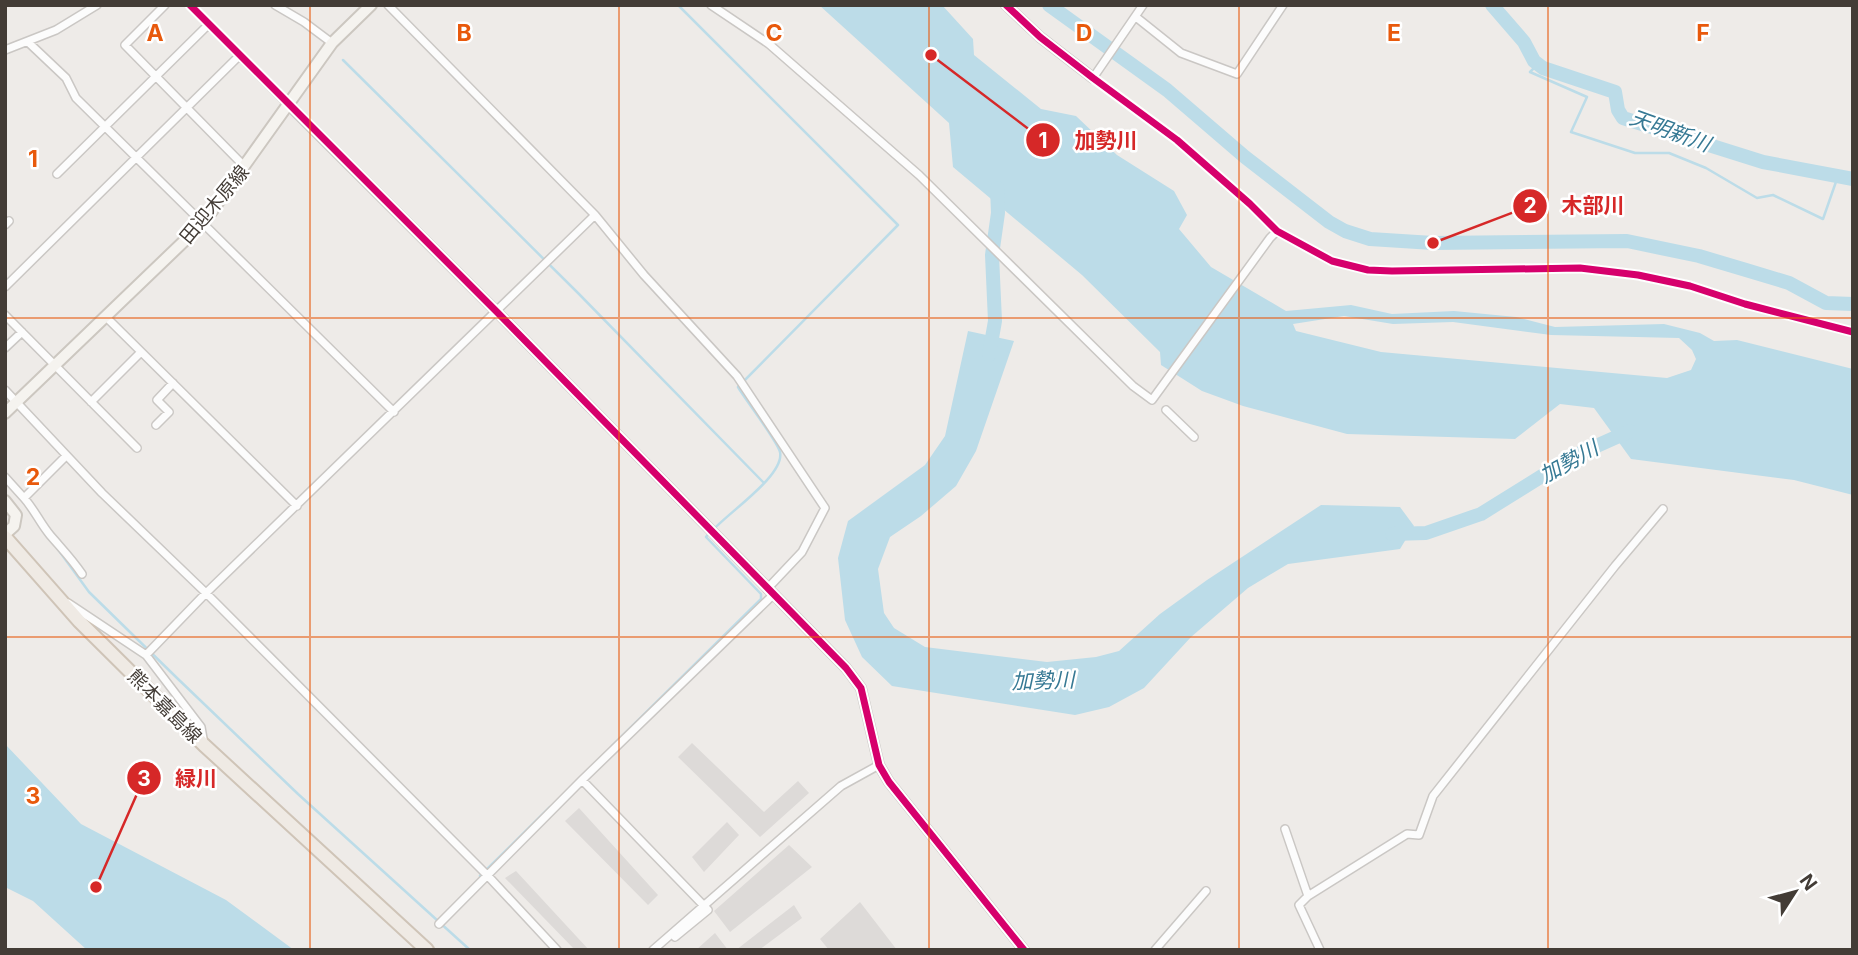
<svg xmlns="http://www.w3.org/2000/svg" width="1858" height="955" font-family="Inter,'Noto Sans JP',sans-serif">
<rect width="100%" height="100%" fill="#eeebe8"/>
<path fill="#dddad8" d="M692,743L764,812L798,781L809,793L760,837L678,757Z
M579,808L658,895L648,905L565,821Z
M727,822L739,835L704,872L692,857Z
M789,845L812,867L730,932L714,911Z
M516,871L589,950H575L505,878Z
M860,902L897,950H829L820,939Z
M794,905L802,918L759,950H736Z
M715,933L728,950H696Z"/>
<path fill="#bcdce8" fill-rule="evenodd" d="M819,5H942L973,39L974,55L1041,109L1076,116L1117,155L1174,191L1187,215L1179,229L1211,267L1286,311L1351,305L1392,314L1454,311L1516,317L1555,327L1664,324L1700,333L1714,341L1737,340L1853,369V495L1794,480L1631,459L1594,408L1560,404L1515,439L1347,434L1243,406L1202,391L1161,365L1160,352L1082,275L953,167L949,123ZM1344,316L1393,324L1453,322L1551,335L1679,338L1692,350L1696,359L1691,370L1667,378L1381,352L1296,331L1293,324Z
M968,331L1014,341L976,451L956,486L921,516L890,537L878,569L884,613L894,628L925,647L1047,662L1096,657L1119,651L1160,614L1207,580L1321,505L1400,507L1414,526L1400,549L1288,564L1248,588L1191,637L1144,688L1109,707L1075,715L892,686L862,657L845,620L838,558L848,521L925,465L945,436Z
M5,744L81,824L226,900L294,950H87L33,901L5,887Z"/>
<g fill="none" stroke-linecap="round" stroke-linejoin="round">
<path stroke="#bcdce8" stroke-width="2.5" d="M678,5L898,225L738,387C745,399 778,442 780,452C785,475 729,512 714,529
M343,60L578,293L763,482
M1540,62L1530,72L1587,97L1571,132L1635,153H1669L1706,168L1757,198L1773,195L1823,219L1838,176
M57,548L89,592L177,678L298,794L470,950
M612,746L761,599V594L706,537L709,533
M480,876L550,807"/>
<path stroke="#bcdce8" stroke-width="14" d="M1049,5L1167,90L1245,157L1329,222L1345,231L1370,239L1433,243L1627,241L1699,256L1746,270L1789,283L1826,303L1853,304
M1492,5L1524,42L1534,61L1543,68L1615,92L1618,110L1623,118L1763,162L1853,179
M989,355L995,321L992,255L998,213L997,188
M1392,534L1426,533L1481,514L1574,456L1630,431"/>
<g stroke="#cac7c4" stroke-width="10">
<path id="minor" d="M165,5L125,45L245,167
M190,5L289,105
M275,5L304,22L332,43
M388,5L595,215L644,275L737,376L825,508L802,552L767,589
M711,5L769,44L919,175L1133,386L1152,400L1270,238L1277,231
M1143,5L1093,78L1177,140L1250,204L1277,231L1332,261L1368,270L1392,271L1580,268L1638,275L1690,286L1745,304L1853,332
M1136,17L1181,53L1237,74L1283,5
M28,42L66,78L76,98L394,412
M5,50L56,30L97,5
M57,174L209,24
M5,225L9,221
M5,287L240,55
M5,315L137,448
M105,316L297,506
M5,348L22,332
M5,390L102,493L206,593L488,876L557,950
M91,402L141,352
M1166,410L1194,437
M156,425L169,412L157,400L173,383
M5,477L24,498L66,456
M24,498C34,509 40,523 50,535C62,549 72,559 82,574
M68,603L146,655L201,727L204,744
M146,655L206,593L595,215
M582,780L708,910L675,937
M1285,829L1308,896
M439,924L582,780L773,595
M653,950L841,786L879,765
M1155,950L1206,891
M1320,950L1299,905L1308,896L1407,834L1419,835L1433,796L1615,566L1663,509"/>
</g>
<g stroke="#cac7c4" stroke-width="12">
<path id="tertiary" d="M1006,5L1040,37L1093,78
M289,105L497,312L846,668L861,688L879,765L889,782L1024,950"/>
</g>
<g stroke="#ccc7c0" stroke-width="14">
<path id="secondary" d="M5,413L204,222L332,43L371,5
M5,501L16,515L14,526L5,534"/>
</g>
<g stroke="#cfc4b7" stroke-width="16">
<path id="primary" d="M5,537L79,621L204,745L427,950"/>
</g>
<use href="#minor" stroke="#fcfcfc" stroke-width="7"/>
<use href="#tertiary" stroke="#fcfcfc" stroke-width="9"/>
<use href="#secondary" stroke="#f5f3ef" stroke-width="10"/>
<use href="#primary" stroke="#efeae4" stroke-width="12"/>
<g stroke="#fff" stroke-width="11">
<path id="cycleway" d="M190,5L497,312L846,668L861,688L879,765L889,782L1024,950
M1006,5L1040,37L1093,78L1177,140L1250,204L1277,231L1332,261L1368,270L1392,271L1580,268L1638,275L1690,286L1745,304L1853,332"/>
</g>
<use href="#cycleway" stroke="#d6006c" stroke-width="7"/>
</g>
<path fill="none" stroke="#e8590c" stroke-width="2" stroke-opacity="0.55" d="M310,5V950M619,5V950M929,5V950M1239,5V950M1548,5V950M5,318H1853M5,637H1853"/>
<g text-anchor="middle" stroke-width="5" stroke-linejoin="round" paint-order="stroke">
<g font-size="19" fill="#433c36" stroke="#fff">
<text transform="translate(214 204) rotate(-50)" y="7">田迎木原線</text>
<text transform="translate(165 706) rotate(45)" y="7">熊本嘉島線</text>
</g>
<g font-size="21" font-style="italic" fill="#367994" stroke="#fff">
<text transform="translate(1670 131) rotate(20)" y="7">天明新川</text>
<text transform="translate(1569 462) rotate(-29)" y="7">加勢川</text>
<text transform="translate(1043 681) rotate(-2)" y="7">加勢川</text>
</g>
</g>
<g font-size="23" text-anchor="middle" font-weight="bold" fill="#e8590c" stroke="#fff" stroke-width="5" stroke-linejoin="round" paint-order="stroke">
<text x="155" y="41">A</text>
<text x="464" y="41">B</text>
<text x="774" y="41">C</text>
<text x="1084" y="41">D</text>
<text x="1394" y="41">E</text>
<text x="1703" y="41">F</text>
<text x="33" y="167">1</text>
<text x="33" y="485">2</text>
<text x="33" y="804">3</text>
</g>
<path fill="none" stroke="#d62828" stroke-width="2.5" d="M931 55L1043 140M1433 243L1530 206M96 887L144 778"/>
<g fill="#d62828" stroke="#fff" stroke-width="2.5">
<circle cx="931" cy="55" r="7"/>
<circle cx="1433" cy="243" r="7"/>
<circle cx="96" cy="887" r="7"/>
<circle cx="1043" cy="140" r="18"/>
<circle cx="1530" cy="206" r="18"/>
<circle cx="144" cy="778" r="18"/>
</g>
<g font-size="21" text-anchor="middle" font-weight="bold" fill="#fff">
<text x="1043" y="148">1</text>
<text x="1530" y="213">2</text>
<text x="144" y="786">3</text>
</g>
<g font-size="21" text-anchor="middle" font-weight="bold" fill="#d62828" stroke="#fff" stroke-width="5" stroke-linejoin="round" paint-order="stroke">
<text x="1106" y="148">加勢川</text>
<text x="1593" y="213">木部川</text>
<text x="196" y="786">緑川</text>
</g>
<rect width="1858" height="955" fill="none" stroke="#433c36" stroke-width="14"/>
<g transform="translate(1795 892) rotate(54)" stroke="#ffffff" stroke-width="5" paint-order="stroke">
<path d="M0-5L12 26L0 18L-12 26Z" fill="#433c36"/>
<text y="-10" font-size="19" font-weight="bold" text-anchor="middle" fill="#433c36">N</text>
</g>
</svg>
